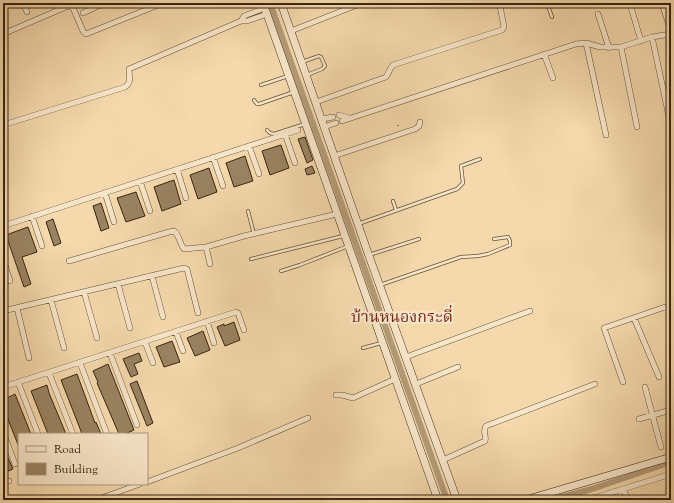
<svg xmlns="http://www.w3.org/2000/svg" width="674" height="503" font-family="'Sorts Mill Goudy','Noto Serif Thai',serif">
<rect width="100%" height="100%" fill="#f5d9ac"/>
<filter id="stains"><feTurbulence type="fractalNoise" baseFrequency=".005" numOctaves="4"/><feColorMatrix values="0 0 0 0 .2 0 0 0 0 .09 0 0 0 0 .02 0 0 0 .5 -.17"/></filter>
<radialGradient id="worn" r=".72"><stop offset=".6" stop-color="#630" stop-opacity="0"/><stop offset="1" stop-color="#630" stop-opacity=".3"/></radialGradient>
<g fill="none" stroke-linecap="round" stroke-linejoin="round">
<path stroke="#b49c78" stroke-width="6" d="M270,3L447,500
M551,500L592,489L671,462"/>
</g>
<path fill="#9a8362" stroke="#372512" d="M305,137L313,160L307,163L298,139Z
M281,145L289,168L270,175L262,151Z
M245,156L253,181L234,187L226,163Z
M312,166L315,173L307,175L305,169Z
M209,168L217,192L198,199L190,175Z
M174,180L181,204L162,211L154,187Z
M136,192L145,216L126,222L117,198Z
M101,203L109,228L101,231L93,206Z
M53,219L61,243L54,246L46,222Z
M28,227L37,252L22,257L31,284L24,287L6,235Z
M234,322L240,340L225,346L217,327L224,324V326Z
M203,331L210,350L195,356L187,338Z
M172,341L180,362L164,367L156,347Z
M139,353L142,361L134,364L138,374L131,377L123,359Z
M108,364L134,430L125,434H119L97,383L98,382L93,371Z
M77,374L95,423L96,422L101,434H82L79,426L61,380Z
M137,381L153,423L147,426L130,384Z
M47,385L49,393L66,434H48L31,391Z
M15,394L31,434H19V447L3,407V400Z
M3,447L13,469L6,472L3,464Z"/>
<g fill="none" stroke-linecap="round" stroke-linejoin="round">
<g stroke="#665238" stroke-width="4">
<path id="lane" d="M547,3L552,17
M302,62L319,56L321,57L325,66L322,69L307,75
M261,85L288,76
M254,100L257,104H259L294,92
M267,130L270,133L274,134L305,124
M393,201L396,210
M248,211L254,234
M358,224L457,189L463,183L461,166L480,159
M369,255L419,239
M251,259L343,236
M281,271L300,265L348,246
M380,285L461,257L478,256L488,254L510,245V241L508,237L494,239
M393,320L410,315
M363,348L381,343"/>
</g>
<g stroke="#665238" stroke-width="6">
<path id="street" d="M23,3L27,12
M662,3L671,32
M630,4L641,41
M83,13L104,3
M598,14L609,48
M241,21L244,16L265,8
M291,31L362,3
M3,34L68,6L73,8L83,31L86,34L163,3
M652,37L669,117
M586,43L606,135
M621,47L637,127
M544,54L553,78
M316,102L386,77C389,73 389,69 393,65L502,30L504,27L500,6L512,3
M339,115L349,118
M322,119L333,117
M342,121L576,44L586,43L600,47H621L652,37L671,34
M3,125L125,87C132,82 129,76 129,69L241,21H247L267,14
M324,127L336,123
M285,134L295,163
M249,146L259,174
M334,156L415,129L419,126L420,122
M213,157L223,186
M177,169L186,198
M140,181L150,211
M105,193L114,222
M32,216L42,246
M3,226L298,130
M206,247L210,264
M3,259L10,281
M69,261L169,232L174,231C180,236 179,243 184,249L206,247L244,236L337,214
M152,276L163,317
M118,284L130,328
M84,292L97,338
M51,300L64,348
M668,306L671,314
M17,308L29,358
M3,311L184,268L187,269L198,313
M634,318L659,377
M207,321L214,343
M176,332L183,351
M145,342L153,363
M110,353L137,425
M406,357L530,311
M80,363L107,434
M49,373L73,434
M18,382L38,434
M623,382L604,328L671,305
M416,384L458,367
M3,387L236,312L238,313L244,330
M645,387L661,447
M336,395H342L353,398L395,379
M639,419L671,410
M3,432L15,464
M443,460L485,441C487,436 482,431 486,426L595,384
M147,482L238,448L308,418
M3,483L9,481
M624,489L627,500
M96,500L140,484
M588,500L671,474"/>
</g>
<g stroke="#372512" stroke-width="8">
<path id="secondary" d="M263,3L438,500
M281,3L369,256L457,500
M525,500L671,457"/>
</g>
<path stroke="#372512" stroke-width="1" stroke-dasharray="1 2" stroke-linecap="butt" d="M398,125V128"/>
<use href="#lane" stroke="#f8e6c9" stroke-width="2.5"/>
<use href="#street" stroke="#f8e6c9" stroke-width="5"/>
<use href="#secondary" stroke="#f8e6c9" stroke-width="7"/>
</g>
<g text-anchor="middle" stroke-width="4" stroke-linejoin="round" paint-order="stroke">
<g font-size="16" fill="#7a1f14" stroke="#f8e6c9">
<text x="402" y="322">บ้านหนองกระดี่</text>
</g>
</g>
<rect width="674" height="503" fill="none" stroke="#f5d9ac" stroke-width="16"/>
<rect x="4" y="4" width="666" height="495" fill="none" stroke="#372512" stroke-width="2"/>
<rect x="8" y="8" width="658" height="487" fill="none" stroke="#372512"/>
<rect x="18" y="433" width="130" height="52" fill="#f8e6c9" stroke="#ab9980"/>
<rect x="26" y="446" width="20" height="6" fill="#f8e6c9" stroke="#ab9980"/>
<text x="54" y="453" font-size="12" fill="#372512">Road</text>
<rect x="26" y="463" width="20" height="12" fill="#9a8362" stroke="#ab9980"/>
<text x="54" y="473" font-size="12" fill="#372512">Building</text>
<rect width="100%" height="100%" filter="url(#stains)"/>
<rect width="100%" height="100%" fill="url(#worn)"/>
</svg>
